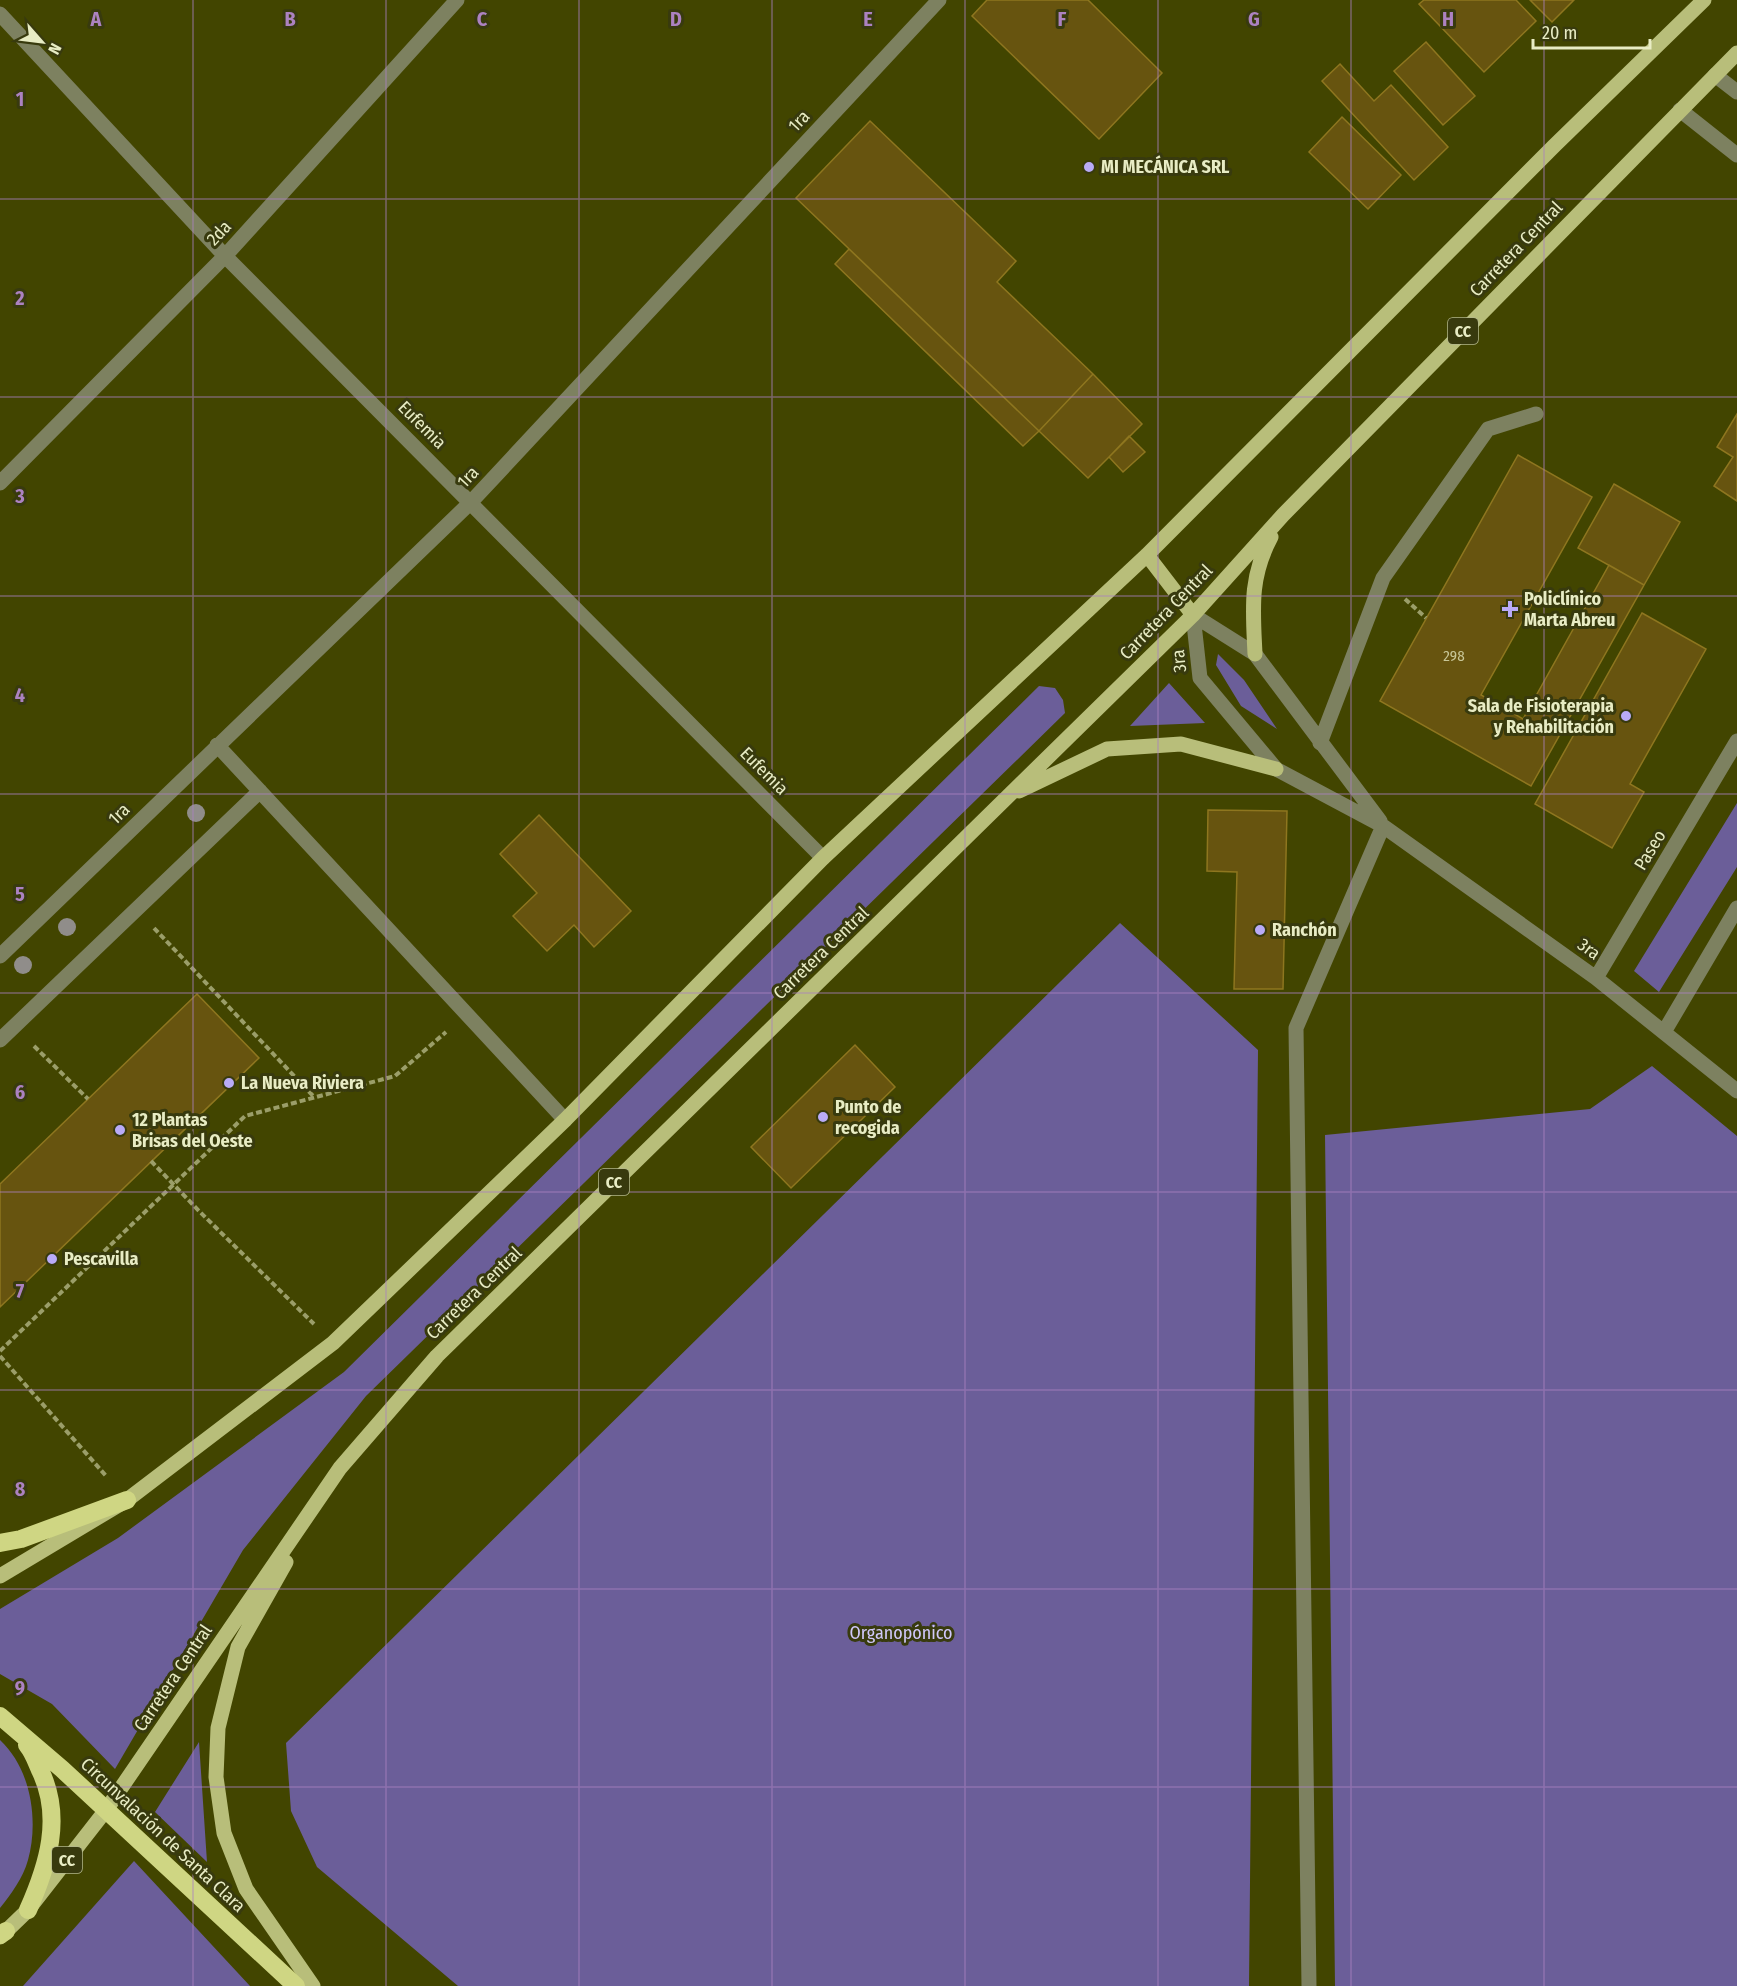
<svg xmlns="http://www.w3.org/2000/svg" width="1737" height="1986" font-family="'Fira Sans Condensed',sans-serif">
<rect width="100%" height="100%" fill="#424500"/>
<path fill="#6b5e99" d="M1218,654L1244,680L1277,729L1241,706L1216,665Z
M1169,683L1205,723L1130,726Z
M1039,686L1055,688L1063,700L1065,713L366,1396L243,1550L115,1769L52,1704L0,1674V1609L118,1538L344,1372Z
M1737,803V867L1659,992L1634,971Z
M1120,923L1258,1050L1249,1986H458L317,1867L291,1811L286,1743Z
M1652,1066L1737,1136V1986H1335L1325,1135L1590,1109Z
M0,1740C31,1769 39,1820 28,1860C23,1878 11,1894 0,1908Z
M199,1742L207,1862L155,1812Z
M134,1861L250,1986H23Z"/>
<path fill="#67540f" stroke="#8e761f" stroke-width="1.5" d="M987,0H1088L1162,73L1099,139L972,16Z
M1424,0H1516L1536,21L1484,72L1419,4Z
M1530,0H1574L1552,22Z
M1426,42L1475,96L1443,125L1394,71Z
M1340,64L1374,101L1391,85L1448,147L1414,180L1322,81Z
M1342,117L1401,175L1368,209L1309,152Z
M870,121L1016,261L997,282L1093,374L1039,431L796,198Z
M849,249L1039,431L1023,446L835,264Z
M1093,374L1142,424L1088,478L1039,431Z
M1737,414V501L1714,486L1733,457L1717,447Z
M1129,436L1145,452L1123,472L1109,457Z
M1518,455L1592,497L1481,695L1523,719L1609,565L1644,585L1531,786L1380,701Z
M1614,484L1680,522L1644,585L1578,548Z
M1642,613L1706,649L1630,784L1644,792L1612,848L1535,804Z
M1208,810L1287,811L1283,989H1234L1237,872L1207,871Z
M539,815L631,911L594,947L574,925L547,951L513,916L537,893L500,854Z
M197,994L259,1058L0,1307V1184Z
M855,1045L895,1087L791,1188L751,1147Z"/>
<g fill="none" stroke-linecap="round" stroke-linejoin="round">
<path stroke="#9b9e69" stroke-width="4" stroke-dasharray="6 3" stroke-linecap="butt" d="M1405,599L1426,618
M154,928L314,1097
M34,1046L88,1099
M151,1161L199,1211L314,1324
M0,1351L245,1116L395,1076L446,1032
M0,1356L107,1477"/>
<path stroke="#7d8160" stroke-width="15" d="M0,14L225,256L823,858
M1715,75L1737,92
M1680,110L1737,155
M0,483L225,256L457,0
M1193,615L1200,678L1276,769L1383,826L1596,978L1737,1091
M1193,615L1255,654L1380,821
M1320,743L1383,578L1488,429L1536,414
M217,745L565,1120
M0,956L471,502L939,0
M1596,978L1737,741
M1664,1032L1737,908
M0,1040L260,791
M1309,1986L1296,1028L1383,826"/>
<path stroke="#b8be7a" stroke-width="15" d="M1147,555L1193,615
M1255,654C1253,610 1249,578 1271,537
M1019,791L1107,749L1181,744L1276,769
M286,1562L238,1647L218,1728L216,1777L224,1833L246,1889L313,1986
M0,1576L127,1500L333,1343L565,1120L823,858L1147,555L1554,146L1704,0
M0,1937L28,1910L106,1810L340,1468L437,1356L1193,615L1283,515L1737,53"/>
<path stroke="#cfd683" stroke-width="18" d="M0,1543L21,1539L127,1500
M0,1716L62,1769L296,1986
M27,1745C33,1752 36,1761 40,1770C63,1817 48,1865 28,1910
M0,1935L6,1931"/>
</g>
<g fill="#908d8a">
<circle cx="196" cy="813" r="9"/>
<circle cx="67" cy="927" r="9"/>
<circle cx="23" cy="965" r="9"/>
</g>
<path fill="none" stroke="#ac82c1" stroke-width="1.5" stroke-opacity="0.55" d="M193,0V1986M386,0V1986M579,0V1986M772,0V1986M965,0V1986M1158,0V1986M1351,0V1986M1544,0V1986M0,199H1737M0,397H1737M0,596H1737M0,794H1737M0,993H1737M0,1192H1737M0,1390H1737M0,1589H1737M0,1787H1737"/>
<g fill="#b9abf7" stroke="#383a0e" stroke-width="2">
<circle cx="1089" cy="167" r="6"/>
<path d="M1507 600h6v6h6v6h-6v6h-6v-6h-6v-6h6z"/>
<circle cx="1626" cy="716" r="6"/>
<circle cx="1260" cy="930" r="6"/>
<circle cx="229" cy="1083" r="6"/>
<circle cx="823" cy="1117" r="6"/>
<circle cx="120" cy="1130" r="6"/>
<circle cx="52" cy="1259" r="6"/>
</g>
<g text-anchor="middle" stroke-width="6" stroke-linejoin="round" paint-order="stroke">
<g font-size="15" fill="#c8c697">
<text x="1454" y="661">298</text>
</g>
<g fill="#383a0e" stroke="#b3b78d" stroke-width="1.5">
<rect x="1448" y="318" width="30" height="26" rx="4.5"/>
<rect x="599" y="1169" width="30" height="26" rx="4.5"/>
<rect x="52" y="1847" width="30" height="26" rx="4.5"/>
</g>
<g font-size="16" font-weight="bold" fill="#e8ecc4">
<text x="1463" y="337">CC</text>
<text x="614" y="1188">CC</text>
<text x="67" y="1866">CC</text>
</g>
<g font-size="18" fill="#e8ecc4" stroke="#383a0e">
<text transform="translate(799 121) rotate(-47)" y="6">1ra</text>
<text transform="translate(219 233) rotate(-47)" y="6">2da</text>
<text transform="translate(1516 249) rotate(-46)" y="6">Carretera Central</text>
<text transform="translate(422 425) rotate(45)" y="6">Eufemia</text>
<text transform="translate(468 477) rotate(-47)" y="6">1ra</text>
<text transform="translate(1166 612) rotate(-46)" y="6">Carretera Central</text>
<text transform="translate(1179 661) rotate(-96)" y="6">3ra</text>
<text transform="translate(764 771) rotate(45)" y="6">Eufemia</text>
<text transform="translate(119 814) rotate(-44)" y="6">1ra</text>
<text transform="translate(1650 850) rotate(-59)" y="6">Paseo</text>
<text transform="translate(1589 949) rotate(36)" y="6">3ra</text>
<text transform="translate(821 953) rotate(-44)" y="6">Carretera Central</text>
<text transform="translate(474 1293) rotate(-44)" y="6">Carretera Central</text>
<text transform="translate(173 1678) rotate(-56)" y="6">Carretera Central</text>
<text transform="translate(163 1835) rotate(43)" y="6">Circunvalación de Santa Clara</text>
</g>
<g font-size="18" font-weight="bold" fill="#e8ecc4" stroke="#383a0e" text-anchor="start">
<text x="1101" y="173">MI MECÁNICA SRL</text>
<text x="1524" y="605">Policlínico<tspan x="1524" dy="21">Marta Abreu</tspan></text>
<text x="1614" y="712" text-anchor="end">Sala de Fisioterapia<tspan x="1614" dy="21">y Rehabilitación</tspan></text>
<text x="1272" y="936">Ranchón</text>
<text x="241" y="1089">La Nueva Riviera</text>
<text x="835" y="1113">Punto de<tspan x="835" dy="21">recogida</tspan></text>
<text x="132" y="1126">12 Plantas<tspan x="132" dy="21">Brisas del Oeste</tspan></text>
<text x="64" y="1265">Pescavilla</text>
</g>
<g font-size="18" fill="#d0c8fa" stroke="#383a0e">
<text x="901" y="1639">Organopónico</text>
</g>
</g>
<g font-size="20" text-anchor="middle" font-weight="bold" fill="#ac82c1" stroke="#383a0e" stroke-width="6" stroke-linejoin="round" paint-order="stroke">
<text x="96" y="26">A</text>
<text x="290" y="26">B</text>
<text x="482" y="26">C</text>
<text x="676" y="26">D</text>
<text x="868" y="26">E</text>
<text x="1062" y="26">F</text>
<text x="1254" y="26">G</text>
<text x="1448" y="26">H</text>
<text x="20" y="106">1</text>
<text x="20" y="305">2</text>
<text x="20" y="503">3</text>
<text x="20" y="702">4</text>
<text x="20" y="901">5</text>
<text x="20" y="1099">6</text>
<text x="20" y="1298">7</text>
<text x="20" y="1496">8</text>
<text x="20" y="1695">9</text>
</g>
<g transform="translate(42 42) rotate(118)" stroke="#383a0e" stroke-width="4.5" paint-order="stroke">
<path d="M0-4.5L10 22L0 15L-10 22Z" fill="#e8ecc4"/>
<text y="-9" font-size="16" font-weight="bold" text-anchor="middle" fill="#e8ecc4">N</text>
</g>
<path d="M1533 39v9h117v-9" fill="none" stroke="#e8ecc4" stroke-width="3"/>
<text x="1542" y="39" font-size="18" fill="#e8ecc4" stroke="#383a0e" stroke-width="4.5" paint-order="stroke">20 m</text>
</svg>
